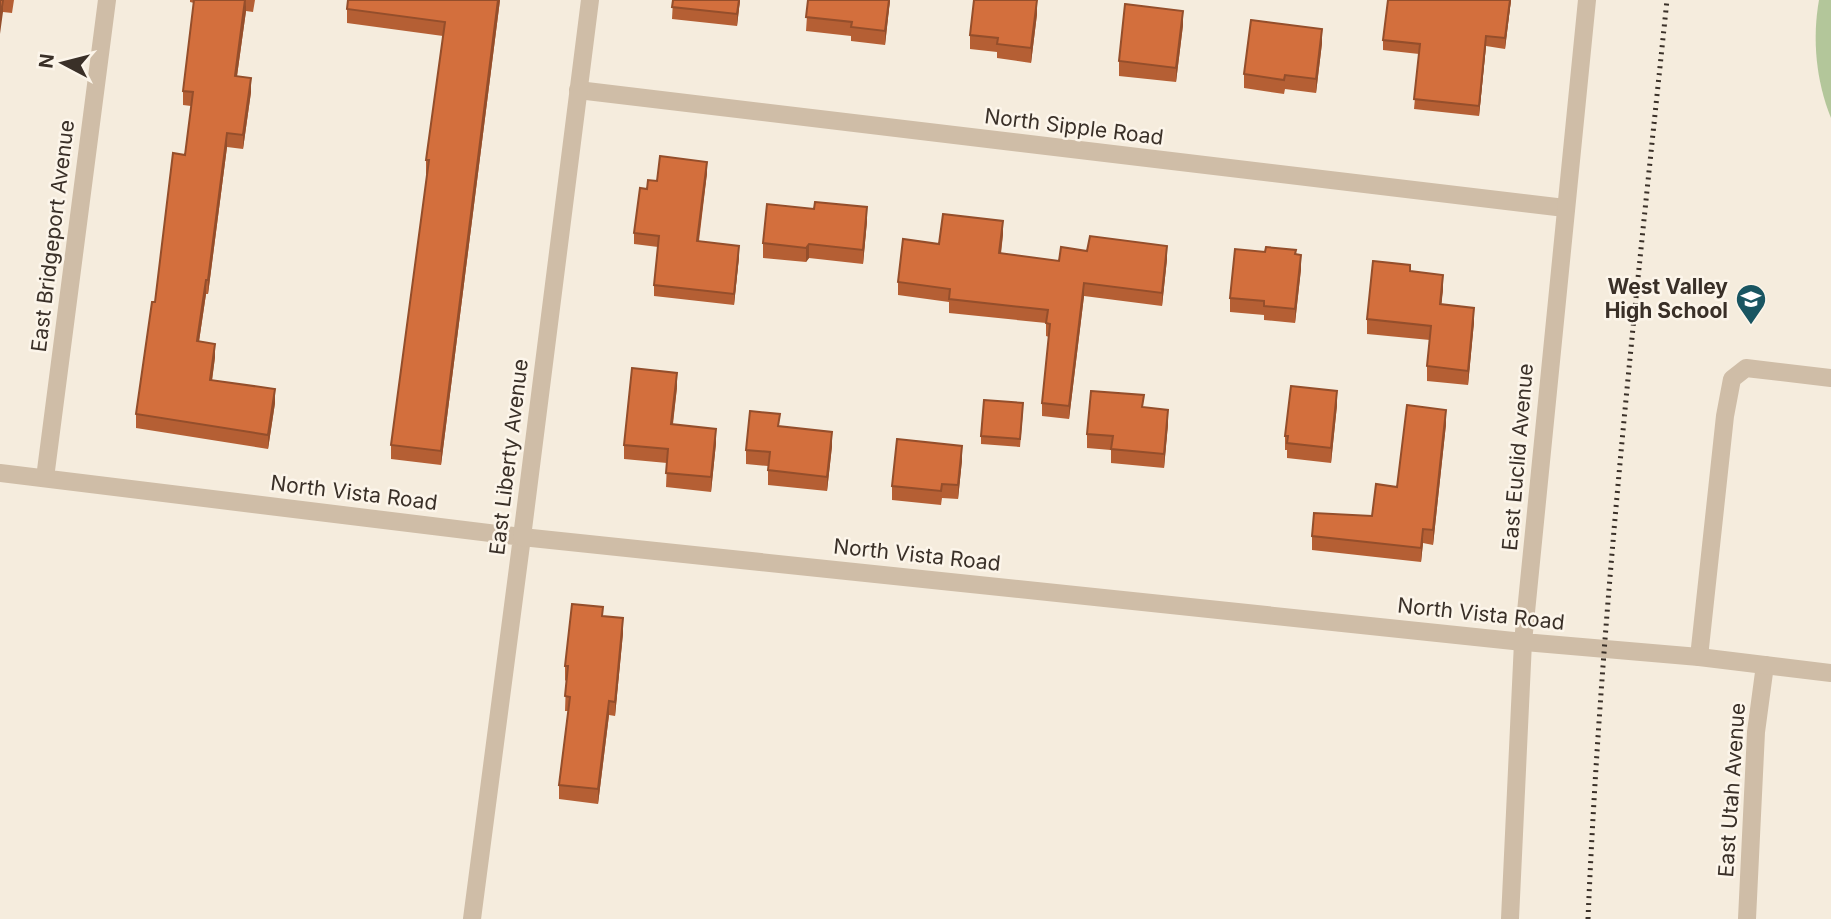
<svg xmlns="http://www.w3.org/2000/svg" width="1831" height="919" font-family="Inter,sans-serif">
<rect width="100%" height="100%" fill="#f5ecdd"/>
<path fill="#b3c69a" d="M1819,0H1831V118C1816,81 1812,39 1819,0Z"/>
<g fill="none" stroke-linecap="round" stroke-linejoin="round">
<path stroke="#cfbda7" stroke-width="18" d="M1699,657L1725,416L1732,379L1746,368L1831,378"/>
<path stroke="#cfbda7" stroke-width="18" d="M578,90L1565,208
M0,473L522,537L472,919
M45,478L107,0
M1510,919L1523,642
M1747,919L1756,732L1765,665"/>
<path stroke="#cfbda7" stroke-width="18" d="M590,0L522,537L1523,642L1699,657L1831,673
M1523,642L1587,0"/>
<path stroke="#3a3028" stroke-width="5" stroke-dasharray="2 5" stroke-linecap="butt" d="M1588,919C1601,612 1635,306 1667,0"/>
</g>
<path fill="#b55f34" d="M0,0H14L12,13L3,12Z
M190,0H255L253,12L246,11L237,76L251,92L243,149L227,147L208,294H206L199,341L215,357L212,381L275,403L268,449L136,428V414L155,302L185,155L191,106L183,105V91L194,3L190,2Z
M500,0L441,465L391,459V445L428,174H426V160L443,36L347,23V9Z
M673,0H740L737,26L672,19Z
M808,0H890L885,45L851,41V36L806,31Z
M1388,0H1511L1505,49L1486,46L1479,116L1414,109L1419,54L1383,50V40Z
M1037,14L1031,63L997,58V52L970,49V35Z
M1183,25L1176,82L1119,76V61Z
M1322,43L1316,93L1285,89L1284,94L1244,88V74Z
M707,173L699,241L739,257L734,305L654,296V285L658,247L634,244V233L647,189L657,181Z
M867,221L863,264L809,258L806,262L763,258V243Z
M1003,234L1001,254L1059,261L1167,259L1162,306L1084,296L1069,419L1042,416V403L1049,337L1046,336V323L949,313V302L898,295V282Z
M1296,255L1301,269L1295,323L1264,320V315L1230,312V298Z
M1410,271L1443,289L1441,305L1474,322L1468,385L1427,381V366L1430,340L1367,334V319Z
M677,387L673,424L716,443L711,492L666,487L667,463L624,459V445Z
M1337,405L1331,463L1287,458V450H1285V436Z
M1144,407L1168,424L1164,468L1111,463V450L1087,448V434Z
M1023,411L1020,447L981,444V436Z
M1446,424L1433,545L1423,543L1421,562L1312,550V536L1372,516L1397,487Z
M780,426L832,446L827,491L768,485V466L746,464V450Z
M962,460L958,499L942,498L941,505L892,500V486Z
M603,616L623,633L615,716L609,715L598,804L559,799V785L568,711H565L566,681L565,680V666Z"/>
<path fill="#944e2b" d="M3,0V12L0,34V20Z
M246,0V11L235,90V76Z
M498,0H500L441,465V451Z
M739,0H740L737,26V14Z
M889,0H890L885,45V31Z
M1037,0V14L1031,63V48Z
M1510,0H1511L1505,49V38Z
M1183,11V25L1176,82V68Z
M1322,29V43L1316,93V79Z
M1486,36V46L1479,116V106Z
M251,78V92L243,149V135Z
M227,133V147L208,294V280Z
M707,162V173L697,252V241Z
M867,207V221L863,264V250Z
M1003,221V234L999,267V253Z
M809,244V258L806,262V248Z
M739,246V257L734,305V294Z
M1167,246V259L1162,306V293Z
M1301,255V269L1295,323V309Z
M1443,275V289L1440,319V304Z
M206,280V294L197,355V341Z
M1084,283V296L1069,419V406Z
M1474,308V322L1468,385V371Z
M215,344V357L210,394V380Z
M677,373V387L671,438V424Z
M275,389V403L268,449V435Z
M1337,391V405L1331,463V448Z
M1168,410V424L1164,468V454Z
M1446,410V424L1433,545V530Z
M716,429V443L711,492V477Z
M832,432V446L827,491V477Z
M962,446V460L958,499V485Z
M1423,529V543L1421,562V548Z
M623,618V633L615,716V702Z
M609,701V715L598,804V789Z"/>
<path fill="#d36f3d" stroke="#944e2b" stroke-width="2" d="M0,0H3L0,20Z
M194,0H245L235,76L251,78L243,135L227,133L208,280H206L197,341L215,344L210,380L275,389L268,435L136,414L152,302H155L173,153L185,155L193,92L183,91Z
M348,0H498L441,451L391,445L429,160H426L445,22L347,9Z
M673,0H739L737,14L672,7Z
M808,0H889L885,31L851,27L852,22L806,17Z
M974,0H1037L1031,48L997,44L998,38L970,35Z
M1388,0H1510L1505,38L1486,36L1479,106L1414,99L1420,44L1383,40Z
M1125,4L1183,11L1176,68L1119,61Z
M1251,20L1322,29L1316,79L1285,75L1284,80L1244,74Z
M660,156L707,162L697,241L739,246L734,294L654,285L659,236L634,233L640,188L647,189L648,180L657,181Z
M815,202L867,207L863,250L809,244L806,248L763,243L767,204L814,209Z
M943,214L1003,221L999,253L1059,261L1061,247L1087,251L1090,236L1167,246L1162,293L1084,283L1069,406L1042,403L1050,324L1046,323L1048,310L949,299L950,289L898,282L903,239L939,244Z
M1266,247L1296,250L1295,254L1301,255L1295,309L1264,306V301L1230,298L1235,249L1265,252Z
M1373,261L1410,265V271L1443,275L1440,304L1474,308L1468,371L1427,366L1431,326L1367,319Z
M632,368L677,373L671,424L716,429L711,477L666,473L668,449L624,445Z
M1291,386L1337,391L1331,448L1287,443L1288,436H1285Z
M1091,391L1144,395L1142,407L1168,410L1164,454L1111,449L1113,436L1087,434Z
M984,400L1023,403L1020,439L981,436Z
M1407,405L1446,410L1433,530L1423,529L1421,548L1312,536L1314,513L1372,516L1376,484L1397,487Z
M750,411L780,414L778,426L832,432L827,477L768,470L770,452L746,450Z
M897,439L962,446L958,485L942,484L941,491L892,486Z
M572,604L603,607L602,616L623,618L615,702L609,701L598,789L559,785L570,697L565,696L568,666H565Z"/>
<defs>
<g id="school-pin" transform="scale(1.575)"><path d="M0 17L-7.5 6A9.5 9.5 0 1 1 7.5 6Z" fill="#195561" stroke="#fcf5ea"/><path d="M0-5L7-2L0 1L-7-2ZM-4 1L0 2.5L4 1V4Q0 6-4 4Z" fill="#fff"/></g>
</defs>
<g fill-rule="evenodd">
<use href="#school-pin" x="1751" y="299"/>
</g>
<g text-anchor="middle" stroke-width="5" stroke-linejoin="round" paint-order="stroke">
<g font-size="21" fill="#3a3028" stroke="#fcf5ea">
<text transform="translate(1074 127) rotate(7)" y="7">North Sipple Road</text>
<text transform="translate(53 236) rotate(-83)" y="7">East Bridgeport Avenue</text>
<text transform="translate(509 457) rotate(-83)" y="7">East Liberty Avenue</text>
<text transform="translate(1518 457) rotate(-85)" y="7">East Euclid Avenue</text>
<text transform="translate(354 493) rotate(7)" y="7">North Vista Road</text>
<text transform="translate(917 555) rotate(6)" y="7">North Vista Road</text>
<text transform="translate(1481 614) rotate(6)" y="7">North Vista Road</text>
<text transform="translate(1732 790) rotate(-86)" y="7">East Utah Avenue</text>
</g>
<g font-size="21" font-weight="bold" fill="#3a3028" stroke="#fcf5ea" text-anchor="end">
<text x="1728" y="294">West Valley<tspan x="1728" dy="24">High School</tspan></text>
</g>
</g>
<g transform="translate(63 63) rotate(277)" stroke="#fcf5ea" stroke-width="5" paint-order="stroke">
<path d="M0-5L12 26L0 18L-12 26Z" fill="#3a3028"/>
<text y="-10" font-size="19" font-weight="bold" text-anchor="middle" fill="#3a3028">N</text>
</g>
</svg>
